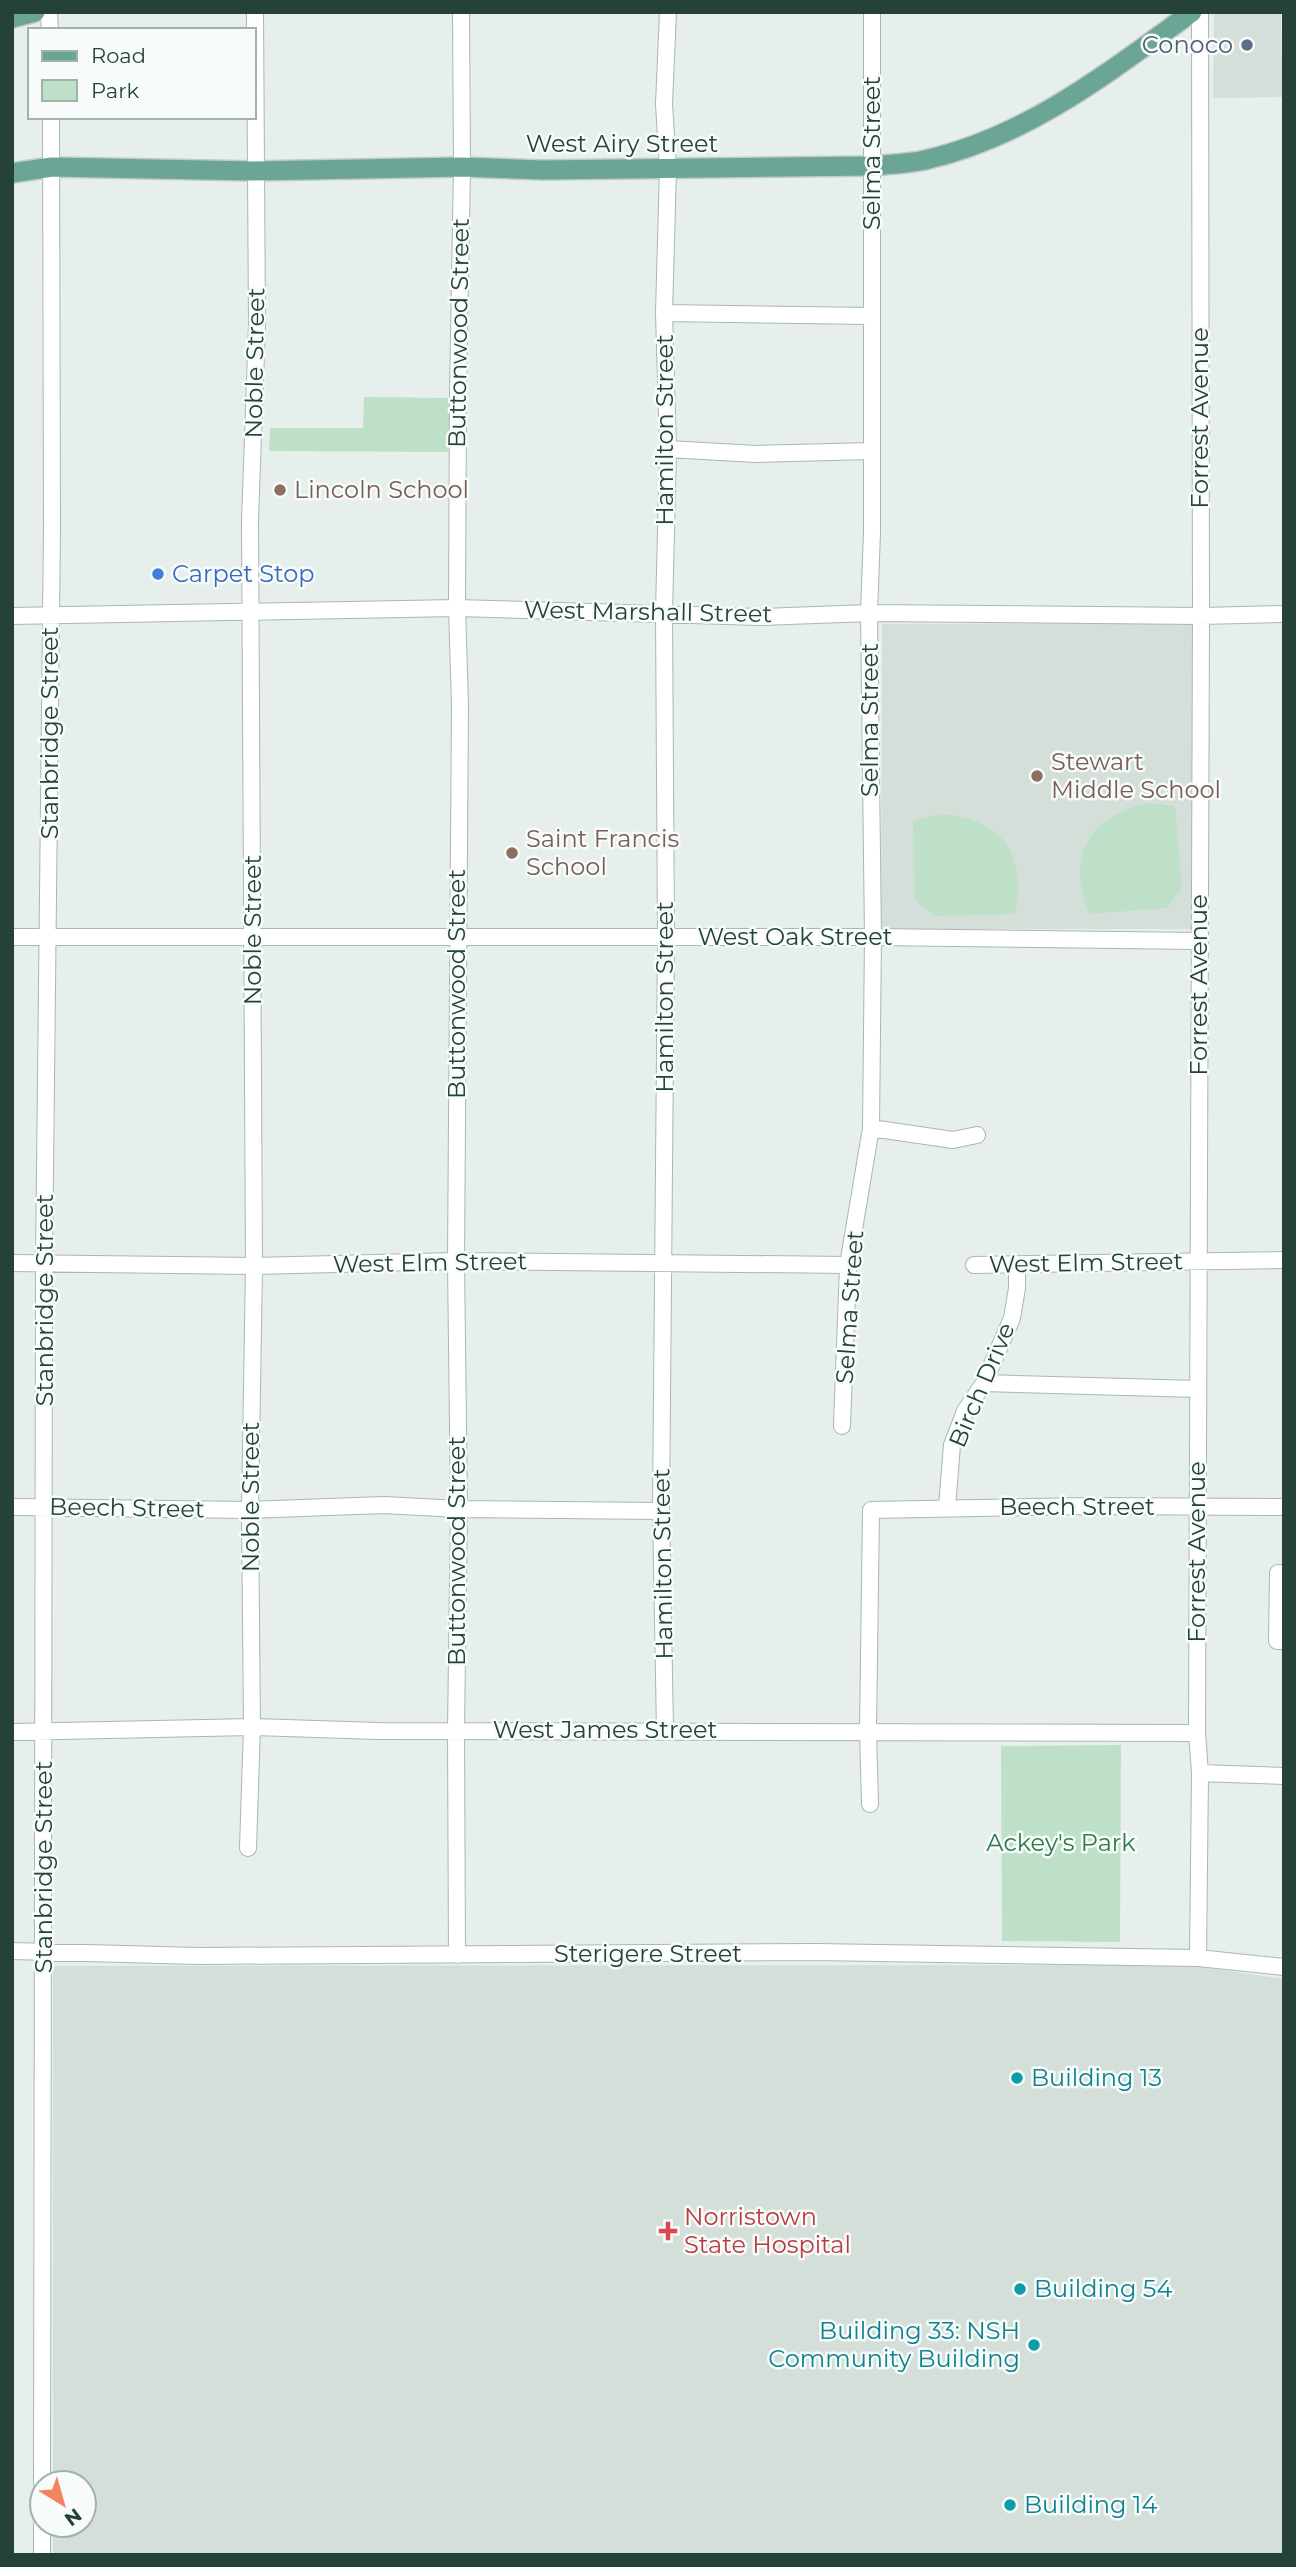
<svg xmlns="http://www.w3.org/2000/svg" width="1296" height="2567" font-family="Montserrat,sans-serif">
<rect width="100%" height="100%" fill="#e6efeb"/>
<path fill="#d4dfda" d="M1214,12H1281L1282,97L1213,98Z
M1194,623L1193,929H881L882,624Z
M1186,1965L1284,1979V2555H53V2525H84V2483H53V1966Z"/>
<path fill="#bfe0c8" d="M364,397L450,398L448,452L269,451L270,428H363Z
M1151,803L1175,806L1182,887L1167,908L1089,914C1066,854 1089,815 1151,803Z
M938,814C1000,817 1028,852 1015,914L934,916L914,899L913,821Z
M1121,1745L1120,1942L1002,1941L1001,1746Z"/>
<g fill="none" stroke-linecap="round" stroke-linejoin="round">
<g stroke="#a8b8b2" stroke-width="18">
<path id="minor" d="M49,12L50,30
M664,313L872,316
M668,449L756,454L872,451
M12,616L457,608L759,617L869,613L1201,616L1284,614
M12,937H873L1199,941
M871,1128L953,1140L977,1135
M12,1263L254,1266L456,1261L848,1265
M974,1265L1284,1260
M984,1383L1198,1389
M842,1426L848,1265L871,1128L873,937L869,613L872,532V12
M12,1507L250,1510L384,1505L459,1509L661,1511
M947,1507L952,1445L965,1411L984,1383L1012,1318L1017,1288V1264
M1284,1573H1278L1277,1641H1284
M665,1730L661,1511L666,938L664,612L668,449L664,313L668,169L664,104L668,12
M12,1732L252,1727L378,1731L1197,1733
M1200,1773L1284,1776
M870,1804L868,1731L871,1510L1090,1506L1284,1507
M248,1848L252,1727L250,1510L254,1266L250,520L257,325L255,12
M12,1951L198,1956L816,1952L1198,1958L1284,1967
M457,1955L456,1730L459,1509L456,1261L460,705L457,608L458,392L462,167L461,12
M1198,1958L1200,1773L1197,1733L1201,616L1200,12
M42,2483L44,1263L52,528L51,117
M42,2555V2525"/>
</g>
<g stroke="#c2cac8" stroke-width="22">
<path id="major" d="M12,18L35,12
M12,173L52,167L254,171L462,167L542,170L871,166C889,164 908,164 925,160C1027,137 1109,72 1192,12"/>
</g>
<use href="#minor" stroke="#fff" stroke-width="16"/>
<use href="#major" stroke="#6aa596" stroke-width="19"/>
</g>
<circle fill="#5c6f8a" stroke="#f7fbf9" stroke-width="2.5" cx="1247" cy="45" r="7"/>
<g fill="#8d6e63" stroke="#f7fbf9" stroke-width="2.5">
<circle cx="280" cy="490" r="7"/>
<circle cx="1037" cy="776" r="7"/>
<circle cx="512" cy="853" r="7"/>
</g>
<circle fill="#3f7fe0" stroke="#f7fbf9" stroke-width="2.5" cx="158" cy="574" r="7"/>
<g fill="#0f9aa8" stroke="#f7fbf9" stroke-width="2.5">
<circle cx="1017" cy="2078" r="7"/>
<circle cx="1020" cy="2289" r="7"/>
<circle cx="1034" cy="2345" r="7"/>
<circle cx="1010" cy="2505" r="7"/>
</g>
<path fill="#e0444e" stroke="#f7fbf9" stroke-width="2.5" d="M664.5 2220.5h7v7h7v7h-7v7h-7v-7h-7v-7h7z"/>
<g text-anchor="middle" stroke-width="5" stroke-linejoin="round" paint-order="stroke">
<g font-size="24" fill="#4e5e75" stroke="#f7fbf9" text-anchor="end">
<text x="1233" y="53">Conoco</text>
</g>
<g font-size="24" fill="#24423a" stroke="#f7fbf9">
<text x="622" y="152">West Airy Street</text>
<text transform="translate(872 153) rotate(-90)" y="8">Selma Street</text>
<text transform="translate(459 333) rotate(-89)" y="8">Buttonwood Street</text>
<text transform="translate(255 363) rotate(-89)" y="8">Noble Street</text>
<text transform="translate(1200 418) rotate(-90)" y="8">Forrest Avenue</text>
<text transform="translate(665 430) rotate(-90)" y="8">Hamilton Street</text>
<text transform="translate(648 612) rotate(1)" y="8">West Marshall Street</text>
<text transform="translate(870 720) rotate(-90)" y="8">Selma Street</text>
<text transform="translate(50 733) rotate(-90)" y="8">Stanbridge Street</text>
<text transform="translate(253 930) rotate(-90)" y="8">Noble Street</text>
<text x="795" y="945">West Oak Street</text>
<text transform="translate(457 984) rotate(-90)" y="8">Buttonwood Street</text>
<text transform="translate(1199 985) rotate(-90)" y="8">Forrest Avenue</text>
<text transform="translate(665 997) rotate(-90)" y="8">Hamilton Street</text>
<text transform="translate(430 1263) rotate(-1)" y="8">West Elm Street</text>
<text transform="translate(1086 1263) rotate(-1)" y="8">West Elm Street</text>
<text transform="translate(45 1300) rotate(-90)" y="8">Stanbridge Street</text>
<text transform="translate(850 1307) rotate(-86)" y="8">Selma Street</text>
<text transform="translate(982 1385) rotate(-67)" y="8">Birch Drive</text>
<text transform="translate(251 1497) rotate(-90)" y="8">Noble Street</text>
<text x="1077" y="1515">Beech Street</text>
<text transform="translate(127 1508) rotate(1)" y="8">Beech Street</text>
<text transform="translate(457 1551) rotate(-90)" y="8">Buttonwood Street</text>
<text transform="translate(1197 1552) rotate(-90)" y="8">Forrest Avenue</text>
<text transform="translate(663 1564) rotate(-91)" y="8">Hamilton Street</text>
<text x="605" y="1738">West James Street</text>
<text transform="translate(44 1867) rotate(-90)" y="8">Stanbridge Street</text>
<text x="648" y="1962">Sterigere Street</text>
</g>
<g font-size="24" fill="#785e54" stroke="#f7fbf9" text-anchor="start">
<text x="294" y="498">Lincoln School</text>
<text x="1051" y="770">Stewart<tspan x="1051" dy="28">Middle School</tspan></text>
<text x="526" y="847">Saint Francis<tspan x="526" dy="28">School</tspan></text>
</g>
<g font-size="24" fill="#366cbe" stroke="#f7fbf9" text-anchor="start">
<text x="172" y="582">Carpet Stop</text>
</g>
<g font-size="24" fill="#2d7a4b" stroke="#f7fbf9">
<text x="1061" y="1851">Ackey's Park</text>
</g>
<g font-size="24" fill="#0d838f" stroke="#f7fbf9" text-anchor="start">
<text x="1031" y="2086">Building 13</text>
<text x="1034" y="2297">Building 54</text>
<text x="1020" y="2339" text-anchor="end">Building 33: NSH<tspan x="1020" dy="28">Community Building</tspan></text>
<text x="1024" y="2513">Building 14</text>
</g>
<g font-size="24" fill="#be3a42" stroke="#f7fbf9" text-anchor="start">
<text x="684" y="2225">Norristown<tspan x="684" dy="28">State Hospital</tspan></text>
</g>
</g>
<rect width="1296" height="2567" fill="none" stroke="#24423a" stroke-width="28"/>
<rect x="28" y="28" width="228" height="91" fill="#f7fbf9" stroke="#a3b1ad" stroke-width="2"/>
<rect x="42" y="51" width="35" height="10" fill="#6aa596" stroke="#a3b1ad" stroke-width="2"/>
<text x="91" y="63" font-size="21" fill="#24423a">Road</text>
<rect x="42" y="80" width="35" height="21" fill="#bfe0c8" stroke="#a3b1ad" stroke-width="2"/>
<text x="91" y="98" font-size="21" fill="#24423a">Park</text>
<g transform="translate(63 2504) rotate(143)"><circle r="33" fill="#f7fbf9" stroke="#a3b1ad" stroke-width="2"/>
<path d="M0-5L12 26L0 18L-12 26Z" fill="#f4845f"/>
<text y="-10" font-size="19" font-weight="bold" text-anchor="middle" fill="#24423a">N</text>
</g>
</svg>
